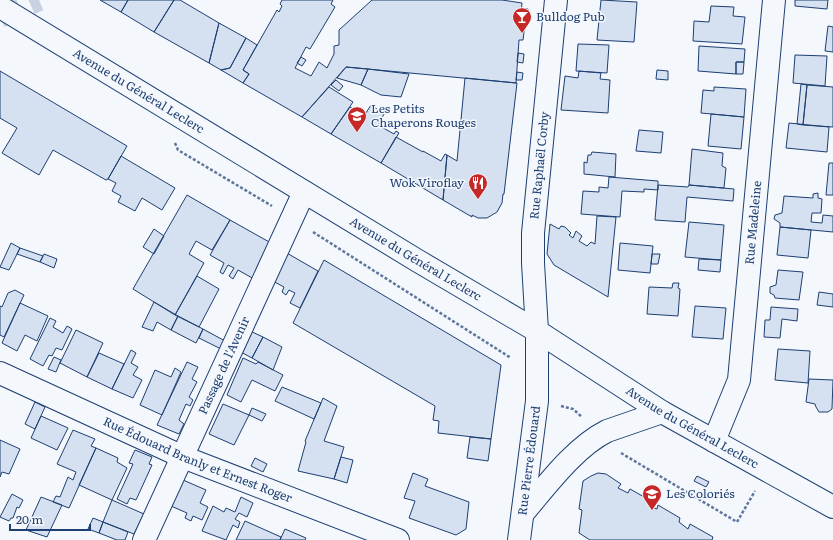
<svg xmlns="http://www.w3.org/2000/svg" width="833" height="540" font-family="Literata,serif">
<rect width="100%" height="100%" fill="#f4f7fb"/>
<path fill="#d5e0f0" stroke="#1d3f73" d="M100,0H128L121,12Z
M128,0H174L154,32L121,12Z
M174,0H180L219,23L209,63L154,32Z
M282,0H333L331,4L335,7L310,49L306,47L295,68L311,76L319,62L327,68L334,54V46L339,45V30L372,0H502L522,3L520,23L525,24L523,40H519L516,83L346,67L302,117L243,83L249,74L243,70L277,10L279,12L282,6L280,4Z
M601,0L637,2L634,42L597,40Z
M795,0H828L827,9L795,6Z
M711,6L734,7L733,16L745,17L742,44L693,41L694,21L709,22Z
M521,9H528L527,18L520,17Z
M219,23L246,38L230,68L221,70L209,63Z
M828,26L833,27V52L825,51Z
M246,38L257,45L243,70L249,74L243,83L221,70L230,68Z
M578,44L609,45L607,73L576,71Z
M699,46L745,49L744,62H736V74L698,71Z
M518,53L524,54L523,63L517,62Z
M795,55L827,56L825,86L793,83Z
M301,57L306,60L302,66L297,63Z
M736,62H744L743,74H736Z
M346,67L368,69L361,85L337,78Z
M368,69L409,74L401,97L381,95L361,85Z
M657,70L668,71V80L656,79Z
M0,71L127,146L108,179L106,180L53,150L39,175L2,153L17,128L0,118Z
M579,71L601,73L600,79L610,80L608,113L561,110L565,76L578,78Z
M517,72L523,73L522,80H516Z
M465,78L517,83L504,194H503L502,203L497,212L487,218H478L472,215V217L443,200L447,155L457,161Z
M336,80L343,86L339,91L331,85Z
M801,84L807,85L803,125L797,124Z
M807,85L833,87V127L803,125Z
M329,87L353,102L331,134L302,117Z
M714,87L746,89L744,117L701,113L703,90L714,91Z
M371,105L384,114L378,125L394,134L396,131L399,133L381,163L331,134L350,107L364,116Z
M711,114L744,117L741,149L708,146Z
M789,123L829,127L827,152L786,148Z
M639,130L663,132L661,153L636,151Z
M396,137L423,152V151L441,161L445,154L447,155L443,200L381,163Z
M692,149L723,153L722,166L726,168L724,188L689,185Z
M592,152L616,154L615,177L584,174V162L587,163L588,155H591Z
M121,156L175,188L162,210L142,198L135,211L118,202L121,196L112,191L116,183L108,179Z
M829,163H833V195H826Z
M609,177L658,181V190L644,189V192L622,191L620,217L581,214L583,191L599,192V187L608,188Z
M658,185L688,187L689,185L734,189L733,201L687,197L685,222L655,220Z
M818,193V198L822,199L821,213H812L811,222L822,223L823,215L833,216V232L780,227V223L774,219L775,215L782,213L784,196L813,198V194Z
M187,195L230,220L212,250L196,241L189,254L204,263L175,315L133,289Z
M597,216L616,217L608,297L554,265L547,254L550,224L559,229L561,226L565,227L571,233L569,235L573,238L576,231L582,236L579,241L587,246L591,242L595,244Z
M230,220L271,243L254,279L238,270L233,279L229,276L234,268L228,265L223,274L220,272L224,263L210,255Z
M689,222L724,225L721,260L685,257Z
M780,227L811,230L808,258L777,255Z
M154,229L164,236L154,254L143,247Z
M11,243L20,248L9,270L0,267Z
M620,243L653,246L650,273L618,270Z
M20,248L43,256L40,262L17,254Z
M285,252L318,271L300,308L290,303L295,293L289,290L286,295L282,292L284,287L271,280Z
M44,254L57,259L54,268L40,262Z
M652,254H660L658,264H651Z
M699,259L721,260L720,272L698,270Z
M324,260L501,365L491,439L438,433L439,421L433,420L435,406L293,323Z
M778,270L803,272L799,300L775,298L774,295L770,293V287L776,285Z
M197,276L219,289L199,327L175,315Z
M673,283H679L678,288L680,289L678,316L647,314L649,287L672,288Z
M15,290L24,295L4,337L0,335V306L2,307L8,293Z
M819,292L833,294V307L817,305Z
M154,302L178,316L171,330L157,322L153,331L142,327Z
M20,303L48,316L37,341L25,335L17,351L2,343Z
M695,306L726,308L723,339L692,337Z
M771,307L798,309L797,321L782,319L780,338L764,337L765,320H770Z
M178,316L203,329L196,343L171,330Z
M50,318L56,321L53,327L63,333L67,326L72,329L62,350L56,348L52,356L49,355L43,366L30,359Z
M203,329L225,341L221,349L199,338Z
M76,330L103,343L87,377L60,363Z
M248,330L263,337L252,358L237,350Z
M263,337L282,347L273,370L252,358Z
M778,349L810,351L808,383L775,380Z
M131,350L136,353L131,363L138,367L133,375L142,380L133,398L112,389Z
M99,353L124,364L112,389L87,377Z
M54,357L61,360L56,372L48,369Z
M243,358L256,364L258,362L283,375L275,391L252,380L241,402L227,395Z
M187,362L198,367L192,379L197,382L189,397L193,400L190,406L186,404L179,420L184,424L179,434L157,425Z
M175,368L181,372L162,415L140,405L155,370L171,377Z
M809,379L833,380L832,409L828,412H819L816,407L815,404L806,402Z
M282,387L321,403L314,419L275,401Z
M323,398L337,406L324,441L344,447L334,479L298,471L306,442L305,441Z
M35,402L45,407L35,429L25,424Z
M223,404L249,415L234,445L209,434Z
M252,408L266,414L262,421L249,415Z
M41,416L68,428L57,450L31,438Z
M73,430L95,439L91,446L96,448L69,508L53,502L56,496L60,497L68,477L73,480L76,472L57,464Z
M470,437L491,439L488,461L467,458Z
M0,440L20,449L9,474L2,472L0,477Z
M96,448L118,458L117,462L127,468L112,500L79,485Z
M135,450L152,457L149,464L152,465L136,500L130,498L127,504L117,499L133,464L129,463Z
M341,457L353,460L347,483L334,479Z
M255,458L267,464L263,472L251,466Z
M413,473L428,479L425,486L469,502L466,529L456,535L409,518L415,501L404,498Z
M598,473L606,474L621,484L618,488L628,493L630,489L653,502L650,506L657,509L658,505L680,518L679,522L688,529L690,524L713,537L712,540H590L579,533L582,510L579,509L583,481L591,476Z
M697,476L709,482L706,487L694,481Z
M183,480L206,490L200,503L208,507L202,520L193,516L191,521L185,518L187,513L171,506Z
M12,494L23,500L19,508L17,507L13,518H11L9,521L0,517Z
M41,497L62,505L47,537L26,530Z
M241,497L253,503L247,517L239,513L235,519L240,522L238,528L233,525L226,540L202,531L213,506L224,512L226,508L235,512Z
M112,500L144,514L134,534L103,522Z
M93,518L103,522L99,533L88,529Z
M245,521L281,537L280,540H236Z
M103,522L128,532L125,540H117L99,533Z
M285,529L306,538L305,540H280Z"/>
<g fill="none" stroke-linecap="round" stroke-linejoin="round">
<path stroke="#c9d2e0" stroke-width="22" stroke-dasharray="22 11" stroke-linecap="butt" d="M0,17L39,0"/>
<g stroke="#1d3f73" stroke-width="24">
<g id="street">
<path id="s1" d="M537,331L533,263V233L556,0"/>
<path id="s2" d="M0,373L183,457L398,540"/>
<path id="s3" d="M714,441L739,380L774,0"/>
<path id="s4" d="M144,540L304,192"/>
</g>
</g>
<g stroke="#1d3f73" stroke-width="24">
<g id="secondary">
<path d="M524,512C547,485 575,447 607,431L662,412"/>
<path id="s5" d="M519,540L537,401V331"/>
</g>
</g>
<g stroke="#1d3f73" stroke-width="24">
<g id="primary">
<path id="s6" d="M0,7L418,261L537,331L662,412L833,507"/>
</g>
</g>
<path stroke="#5e769c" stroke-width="2.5" stroke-dasharray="3 2" stroke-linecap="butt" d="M175,143L178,150L272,206
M313,232L511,358
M561,406L573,409L582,417
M621,453L737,522L755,491"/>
<use href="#street" stroke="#f4f7fb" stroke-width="22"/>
<use href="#secondary" stroke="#f4f7fb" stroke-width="22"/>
<use href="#primary" stroke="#f4f7fb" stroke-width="22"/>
</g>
<defs>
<g id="bar-pin" transform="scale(1)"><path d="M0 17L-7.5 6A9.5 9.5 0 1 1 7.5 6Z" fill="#c62828" stroke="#f4f7fb"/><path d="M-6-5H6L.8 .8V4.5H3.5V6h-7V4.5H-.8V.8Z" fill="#fff"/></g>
<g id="school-pin" transform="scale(1)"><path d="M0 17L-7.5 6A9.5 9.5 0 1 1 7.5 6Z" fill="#c62828" stroke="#f4f7fb"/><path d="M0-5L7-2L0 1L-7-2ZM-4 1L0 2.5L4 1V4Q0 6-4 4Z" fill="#fff"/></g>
<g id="restaurant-pin" transform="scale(1)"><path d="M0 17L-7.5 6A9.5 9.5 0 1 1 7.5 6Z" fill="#c62828" stroke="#f4f7fb"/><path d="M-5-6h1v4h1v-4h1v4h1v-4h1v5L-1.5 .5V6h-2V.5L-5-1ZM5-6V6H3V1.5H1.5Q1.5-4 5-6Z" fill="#fff"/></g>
</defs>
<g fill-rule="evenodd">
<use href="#bar-pin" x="522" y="17"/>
<use href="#school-pin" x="357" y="116"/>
<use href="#restaurant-pin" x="478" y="183"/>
<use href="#school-pin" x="652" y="494"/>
</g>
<g text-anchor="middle" stroke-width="3" stroke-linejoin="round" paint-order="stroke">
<g font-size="12" fill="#1d3f73" stroke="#f4f7fb" text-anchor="start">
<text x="536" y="21">Bulldog Pub</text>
<text x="371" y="113">Les Petits<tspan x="371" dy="14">Chaperons Rouges</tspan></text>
<text x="464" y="187" text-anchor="end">Wok Viroflay</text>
<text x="666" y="498">Les Coloriés</text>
</g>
<g font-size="12" fill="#1d3f73" stroke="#f4f7fb">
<text dy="4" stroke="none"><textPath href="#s6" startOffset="162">Avenue du Général Leclerc</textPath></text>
<text dy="4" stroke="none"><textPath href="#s1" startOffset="166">Rue Raphaël Corby</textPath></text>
<text dy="4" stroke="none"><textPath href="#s3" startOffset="224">Rue Madeleine</textPath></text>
<text dy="4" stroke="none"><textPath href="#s6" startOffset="486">Avenue du Général Leclerc</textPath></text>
<text dy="4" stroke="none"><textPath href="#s4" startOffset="192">Passage de l'Avenir</textPath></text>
<text dy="4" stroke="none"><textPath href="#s6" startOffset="810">Avenue du Général Leclerc</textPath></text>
<text dy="4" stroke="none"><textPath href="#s5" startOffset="80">Rue Pierre Édouard</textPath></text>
<text dy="4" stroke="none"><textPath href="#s2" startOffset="216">Rue Édouard Branly et Ernest Roger</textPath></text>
</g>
</g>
<path d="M10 524v6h80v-6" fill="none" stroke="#1d3f73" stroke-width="2"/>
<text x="16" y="524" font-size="12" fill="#1d3f73" stroke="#f4f7fb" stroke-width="3" paint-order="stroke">20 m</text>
</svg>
